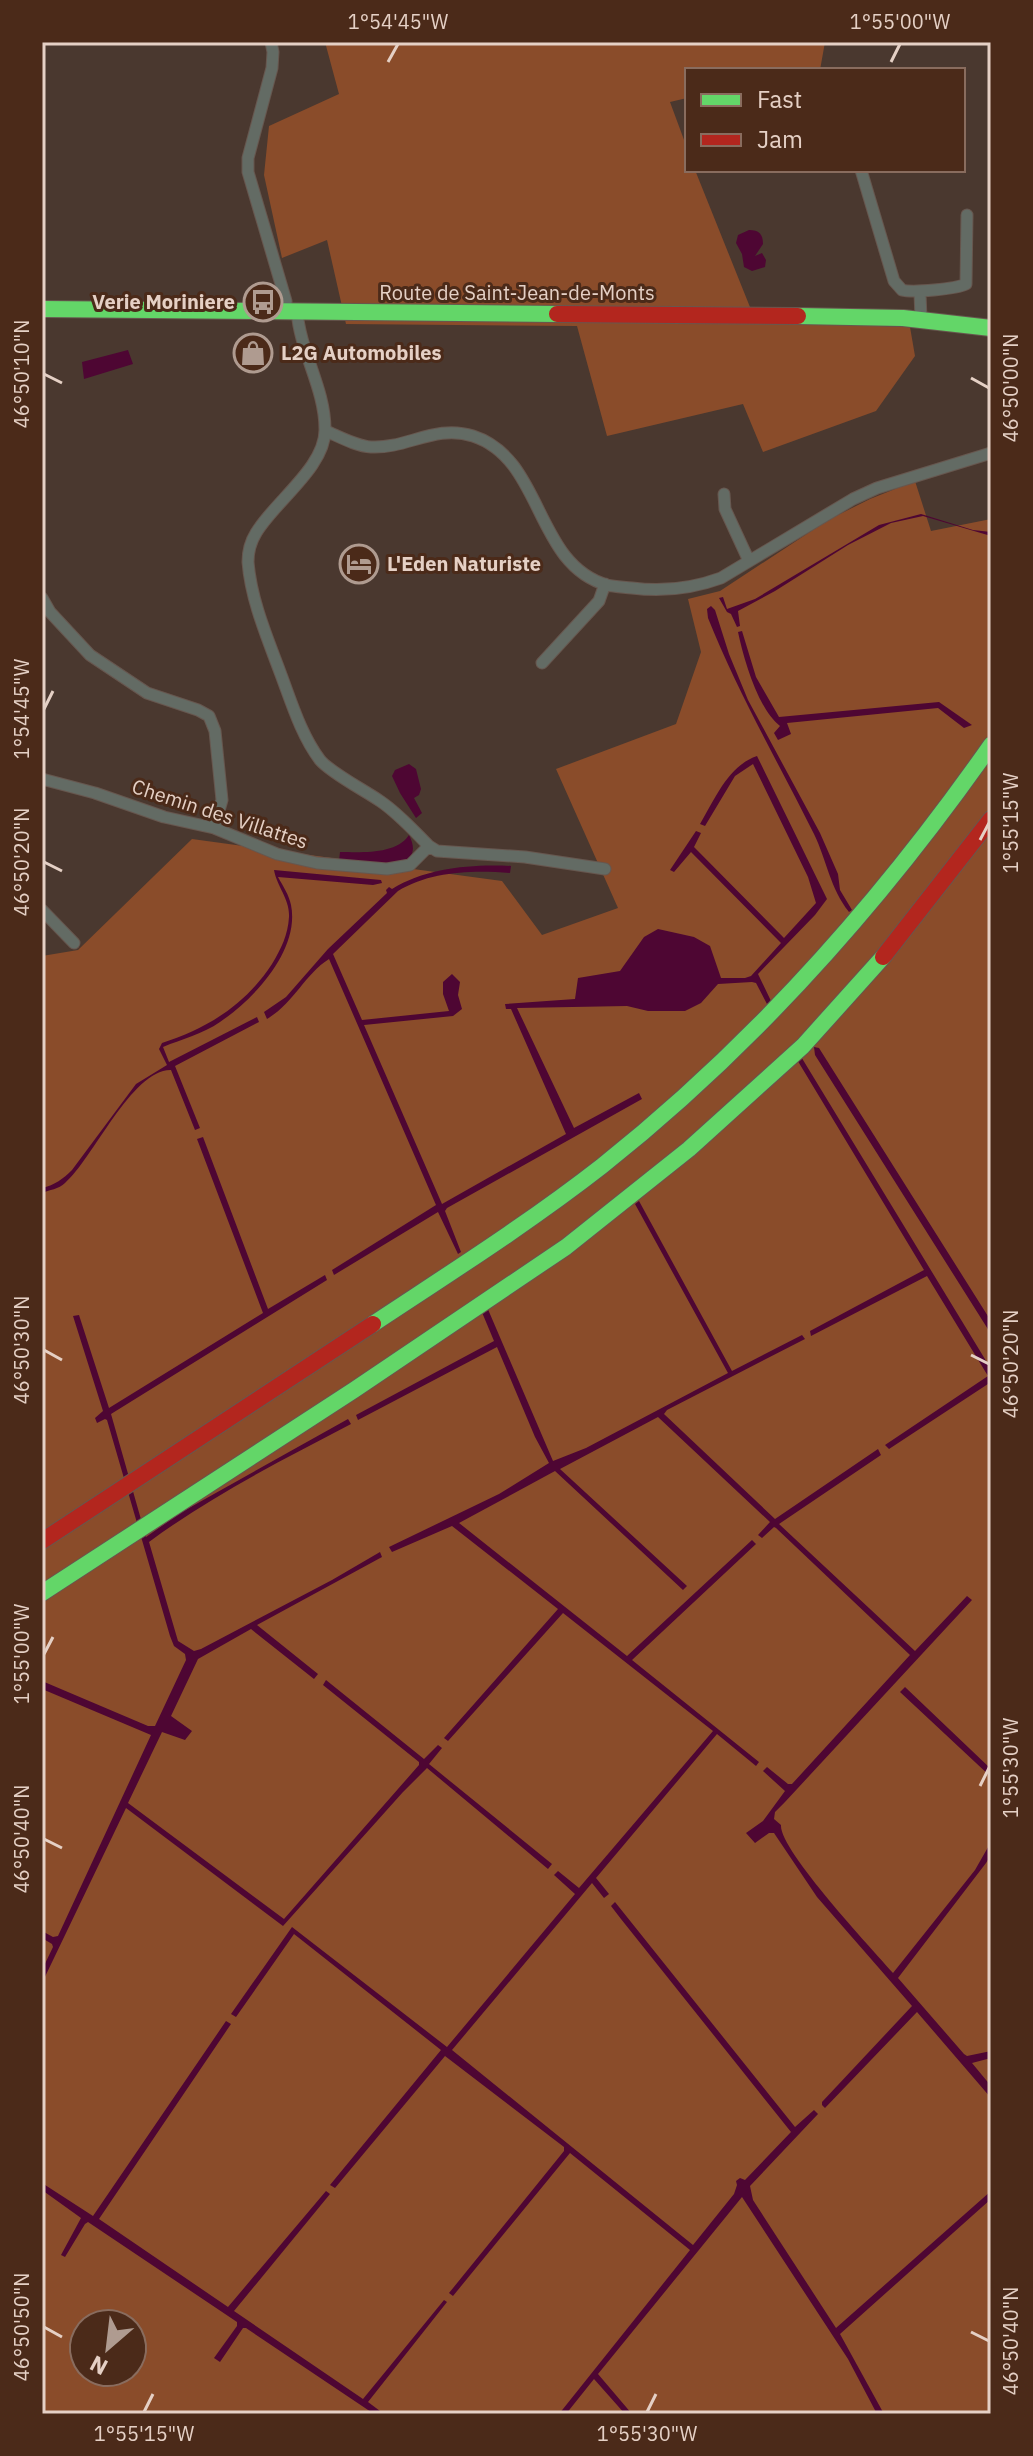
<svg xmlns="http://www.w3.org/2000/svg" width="1033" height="2456" font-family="'IBM Plex Sans',sans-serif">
<rect width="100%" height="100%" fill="#4a382f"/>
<path fill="#8a4c2a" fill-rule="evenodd" d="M325,42H825L820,70H687V98L670,102L687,148V170H695L756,322L910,327L915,356L876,411L763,452L743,404L607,436L577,326L346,324L327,240L282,258L264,175L269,126L339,94Z
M915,481L931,531L991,519V2414H42V956L78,950L192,839L502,881L542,935L618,908L556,769L676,724L701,652L688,599L720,591L828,520L870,499ZM84,2324H132V2372H84Z"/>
<path fill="#4e0633" d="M749,230C759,230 763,234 763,244L755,256L762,253L766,260L765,267L752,271L744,267L742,254L736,243L738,235Z
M128,350L133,364L84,379L82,362Z
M921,514L973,530L991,532V536L923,516L891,523L848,545L775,591L738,611L740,626L737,627L731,614L727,612L719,598L723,597L727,609L755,599L879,525Z
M711,606L715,610L729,654L748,700L820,833L838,874L840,890L852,910L849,912C830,888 827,861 814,834C778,762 738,693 708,618L707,609Z
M742,631L756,677L779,717L939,702L972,725L964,728L938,708L787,723L791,734L778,740L774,733L780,726C758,709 744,660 738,632Z
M757,756L827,899L815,915L758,974L771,1001L767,1004L756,983L752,982L718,984L701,1003L685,1011H648L627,1006L517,1008L574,1128L639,1093L642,1099L447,1208L445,1211L461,1252L458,1254L438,1212L334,1275L332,1270L436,1205L329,959C305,974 294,1003 267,1019L264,1012L286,997L328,949L387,893L386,890L389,887L392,889C426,868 471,864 511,866L510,873C473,870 431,871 398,891L333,954L362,1020L449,1011L443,994V982L452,974L460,982L458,995L462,1009L453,1016L364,1025L442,1204L566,1134L511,1009H506L505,1004L575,999L578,978L620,971L644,937L658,929L694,937L710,946L721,978H745L751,976L781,943L691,852L674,872L670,870L696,831L701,833L694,847L784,938L816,903L808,877L753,764L735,776L705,826L700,824C715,799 728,766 757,756Z
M409,764L416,769L421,789L419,795L414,798L422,813L416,818L400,793L392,776L395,770Z
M409,835C430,876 361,862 339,861L340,852C361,852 396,855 409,835Z
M274,870L381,880L382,883L373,885L278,877C283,886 289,895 291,905C300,950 254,999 220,1022C203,1034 182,1039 163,1047L169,1062L257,1017L259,1022L175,1066L200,1128L195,1130L171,1070C132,1069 93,1159 65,1183C59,1189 49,1190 42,1193V1188C55,1185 63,1179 72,1170L136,1084L167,1065L159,1049L162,1043C208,1028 245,1005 272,964C281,949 288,935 289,917C290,899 277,887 274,870Z
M814,1047L819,1048L991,1321V1334L815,1055Z
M800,1055L991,1369V1382L889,1449L885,1445L988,1376L927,1276L811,1336L810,1331L924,1270L796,1058Z
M203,1137L268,1309L325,1275L327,1280L111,1414L146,1537L180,1513L348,1419L351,1424C282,1460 211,1496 149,1542L178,1641L194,1651L201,1649L332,1580L380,1552L382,1557L257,1625L318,1674L314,1679L251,1629L198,1659L171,1716L192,1731L185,1740L162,1732L128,1803L284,1919L419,1765V1762L323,1685L326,1680L424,1759L438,1745L442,1748L429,1764L552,1864L548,1869L427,1768L403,1792L283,1926L126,1808L42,1983V1970L53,1947L52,1944L42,1938V1931L53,1937L58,1936L151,1735L42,1689V1681L148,1726H155L186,1660L185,1654L174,1646L170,1636L107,1420L105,1419L97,1423L95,1418L103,1411L73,1316L79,1315L109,1408L263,1313L197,1139Z
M639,1201L732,1371L802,1335L805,1339L667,1410L664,1414L775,1519L878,1449L881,1455L779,1524L915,1651L967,1596L972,1600L785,1802L775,1812L774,1819L781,1825C779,1850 872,1949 893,1973L975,1870L991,1842V1855L986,1863L898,1978L964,2054L967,2056L991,2051V2058L972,2063L991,2086V2098L917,2012L825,2108L822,2105V2102L912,2006L817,1897L774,1833H769L755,1843L746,1833L763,1821L785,1791L763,1771L767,1767L788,1784H792L910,1655L776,1528L774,1527L762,1538L758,1535L770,1522L658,1417L560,1469L687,1586L683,1590L555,1471L459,1523L627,1656L752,1540L756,1544L632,1660L759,1762L756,1766L717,1734L596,1878L609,1894L604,1898L592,1883L452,2050L693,2245L734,2194L737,2185L736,2181L740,2178L745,2180L791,2132L621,1919L611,1906L615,1902L795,2127L814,2110L818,2114L750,2186L753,2200L836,2328L991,2191V2199L840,2334L884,2414H877L848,2359L742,2197L598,2374L632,2414H625L594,2379L566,2414H559L690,2250L570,2153L453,2296L449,2293L564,2151V2147L445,2056L335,2188L330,2185L441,2050L294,1934L236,2017L231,2014L292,1927L447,2047L575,1894L554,1875L558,1871L579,1888L713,1731L563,1613L448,1741L444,1738L558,1609L452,1526L392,1552L389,1547L499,1494L549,1463L535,1437L497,1347L358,1420L356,1415L494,1341L481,1310L487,1307L553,1461L586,1448L728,1373L635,1204Z
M905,1687L991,1769V1777L900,1692Z
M226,2021L231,2024L99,2219L228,2307L326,2191L330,2194L234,2311L363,2399L444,2300L447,2302L368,2402L384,2414H374L246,2328H243L220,2362L214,2358L237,2326V2322L88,2222L85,2224L65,2257L61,2255L81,2218L42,2190V2183L93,2216Z"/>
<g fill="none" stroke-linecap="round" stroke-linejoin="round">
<g stroke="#67574f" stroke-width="13">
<path id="street" d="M271,42L273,52L272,68L248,158V172L286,301V311
M861,170L894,281L902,290C912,293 956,289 966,284L967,215
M920,293L921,319
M297,311C300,352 325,388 325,429C326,467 274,502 256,533C251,541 248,552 248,562C251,600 267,637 280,672C291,701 301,735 320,760C331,773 364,790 380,801C398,813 413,830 429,846L437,851L525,857L605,869
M326,431C340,437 356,446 371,447C407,449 435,424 473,436C544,459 534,564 607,585C615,587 624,587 632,588C663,592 691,589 721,578L853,499L877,488L991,453
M724,494L725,509L749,561
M42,598L50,612L90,655L147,693L198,710L209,716L215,731L222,800L214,828
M542,663L599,601L605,584
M42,779L95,793L164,817L214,828L277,854L317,863L387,869L410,865L429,846
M42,910L74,943"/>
</g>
<g stroke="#67574f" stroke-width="18">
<path id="fast" d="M42,309L557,314
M798,316L903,318L991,328
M373,1324C450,1273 529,1223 602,1166C753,1046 881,902 991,745
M42,1593L354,1390L566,1247L689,1149L803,1046L883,957"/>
</g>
<g stroke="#67574f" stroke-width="18">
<path id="jam" d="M557,314L798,316
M883,957L991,819
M42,1541L373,1324"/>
</g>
<use href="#street" stroke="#636b64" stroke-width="11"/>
<use href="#fast" stroke="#63d668" stroke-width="16"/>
<use href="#jam" stroke="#b3261e" stroke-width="16"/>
</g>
<path fill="none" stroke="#e5d0c5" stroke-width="3" d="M388,62L398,44M891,62L900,44M44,374L62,383M971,378L989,388M44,709L53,691M980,840L989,823M44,862L62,871M44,1350L62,1360M971,1355L989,1364M44,1654L53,1637M980,1786L989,1768M44,1839L62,1848M44,2327L62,2337M971,2332L989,2341M144,2412L153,2394M647,2412L656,2394"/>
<defs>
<g id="bus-ring" transform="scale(2)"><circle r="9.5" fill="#4b2a19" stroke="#af9b90" stroke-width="1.5"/><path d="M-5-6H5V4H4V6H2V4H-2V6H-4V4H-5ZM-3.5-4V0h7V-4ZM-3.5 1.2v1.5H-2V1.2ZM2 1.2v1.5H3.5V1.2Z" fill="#af9b90"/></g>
<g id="shop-ring" transform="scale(2)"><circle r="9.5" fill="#4b2a19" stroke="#af9b90" stroke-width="1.5"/><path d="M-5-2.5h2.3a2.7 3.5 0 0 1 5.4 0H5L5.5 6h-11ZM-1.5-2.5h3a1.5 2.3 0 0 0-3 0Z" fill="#af9b90"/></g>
<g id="hotel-ring" transform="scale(2)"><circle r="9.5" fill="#4b2a19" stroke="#af9b90" stroke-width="1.5"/><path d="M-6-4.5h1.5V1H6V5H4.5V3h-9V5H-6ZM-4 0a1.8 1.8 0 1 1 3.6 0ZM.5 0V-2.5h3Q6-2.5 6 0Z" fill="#af9b90"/></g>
</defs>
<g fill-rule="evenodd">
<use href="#bus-ring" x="263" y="302"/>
<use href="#shop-ring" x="253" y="353"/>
<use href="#hotel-ring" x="359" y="564"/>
</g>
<g text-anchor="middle" stroke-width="6" stroke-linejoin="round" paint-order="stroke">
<g font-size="20" fill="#e5d0c5" stroke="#4b2a19">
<text x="517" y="300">Route de Saint-Jean-de-Monts</text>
<text transform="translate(220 814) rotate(18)" y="7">Chemin des Villattes</text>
</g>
<g font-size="20" font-weight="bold" fill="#e5d0c5" stroke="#4b2a19" text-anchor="start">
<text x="235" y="309" text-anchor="end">Verie Moriniere</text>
<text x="281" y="360">L2G Automobiles</text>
<text x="387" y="571">L'Eden Naturiste</text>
</g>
</g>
<rect width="1033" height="2456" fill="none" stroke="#4b2a19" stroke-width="88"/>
<rect x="685" y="68" width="280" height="104" fill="#4b2a19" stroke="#896c5e" stroke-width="2"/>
<rect x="701" y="94" width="40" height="12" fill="#63d668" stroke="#896c5e" stroke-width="2"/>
<text x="757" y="108" font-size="24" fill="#e5d0c5">Fast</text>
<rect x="701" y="134" width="40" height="12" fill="#b3261e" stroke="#896c5e" stroke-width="2"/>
<text x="757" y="148" font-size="24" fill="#e5d0c5">Jam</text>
<g transform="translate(108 2348) rotate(208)"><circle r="38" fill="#4b2a19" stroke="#896c5e" stroke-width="2"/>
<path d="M0-6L14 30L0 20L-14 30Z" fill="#af9b90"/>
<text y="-12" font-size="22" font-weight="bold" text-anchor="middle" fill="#e5d0c5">N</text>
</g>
<rect x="44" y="44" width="945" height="2368" fill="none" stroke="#e5d0c5" stroke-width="3"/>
<g font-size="20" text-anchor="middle" fill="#e5d0c5">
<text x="398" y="29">1°54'45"W</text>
<text x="900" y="29">1°55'00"W</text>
<text transform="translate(22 374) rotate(-90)" y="7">46°50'10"N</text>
<text transform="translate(1011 388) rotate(-90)" y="7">46°50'00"N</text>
<text transform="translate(22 709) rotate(-90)" y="7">1°54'45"W</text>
<text transform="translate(1011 823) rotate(-90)" y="7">1°55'15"W</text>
<text transform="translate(22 862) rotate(-90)" y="7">46°50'20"N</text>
<text transform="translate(22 1350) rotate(-90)" y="7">46°50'30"N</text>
<text transform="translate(1011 1364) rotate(-90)" y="7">46°50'20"N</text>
<text transform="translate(22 1654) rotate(-90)" y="7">1°55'00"W</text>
<text transform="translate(1011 1768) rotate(-90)" y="7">1°55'30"W</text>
<text transform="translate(22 1839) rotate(-90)" y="7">46°50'40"N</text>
<text transform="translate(22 2327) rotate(-90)" y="7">46°50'50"N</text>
<text transform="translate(1011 2341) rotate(-90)" y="7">46°50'40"N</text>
<text x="144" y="2441">1°55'15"W</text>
<text x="647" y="2441">1°55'30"W</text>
</g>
</svg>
